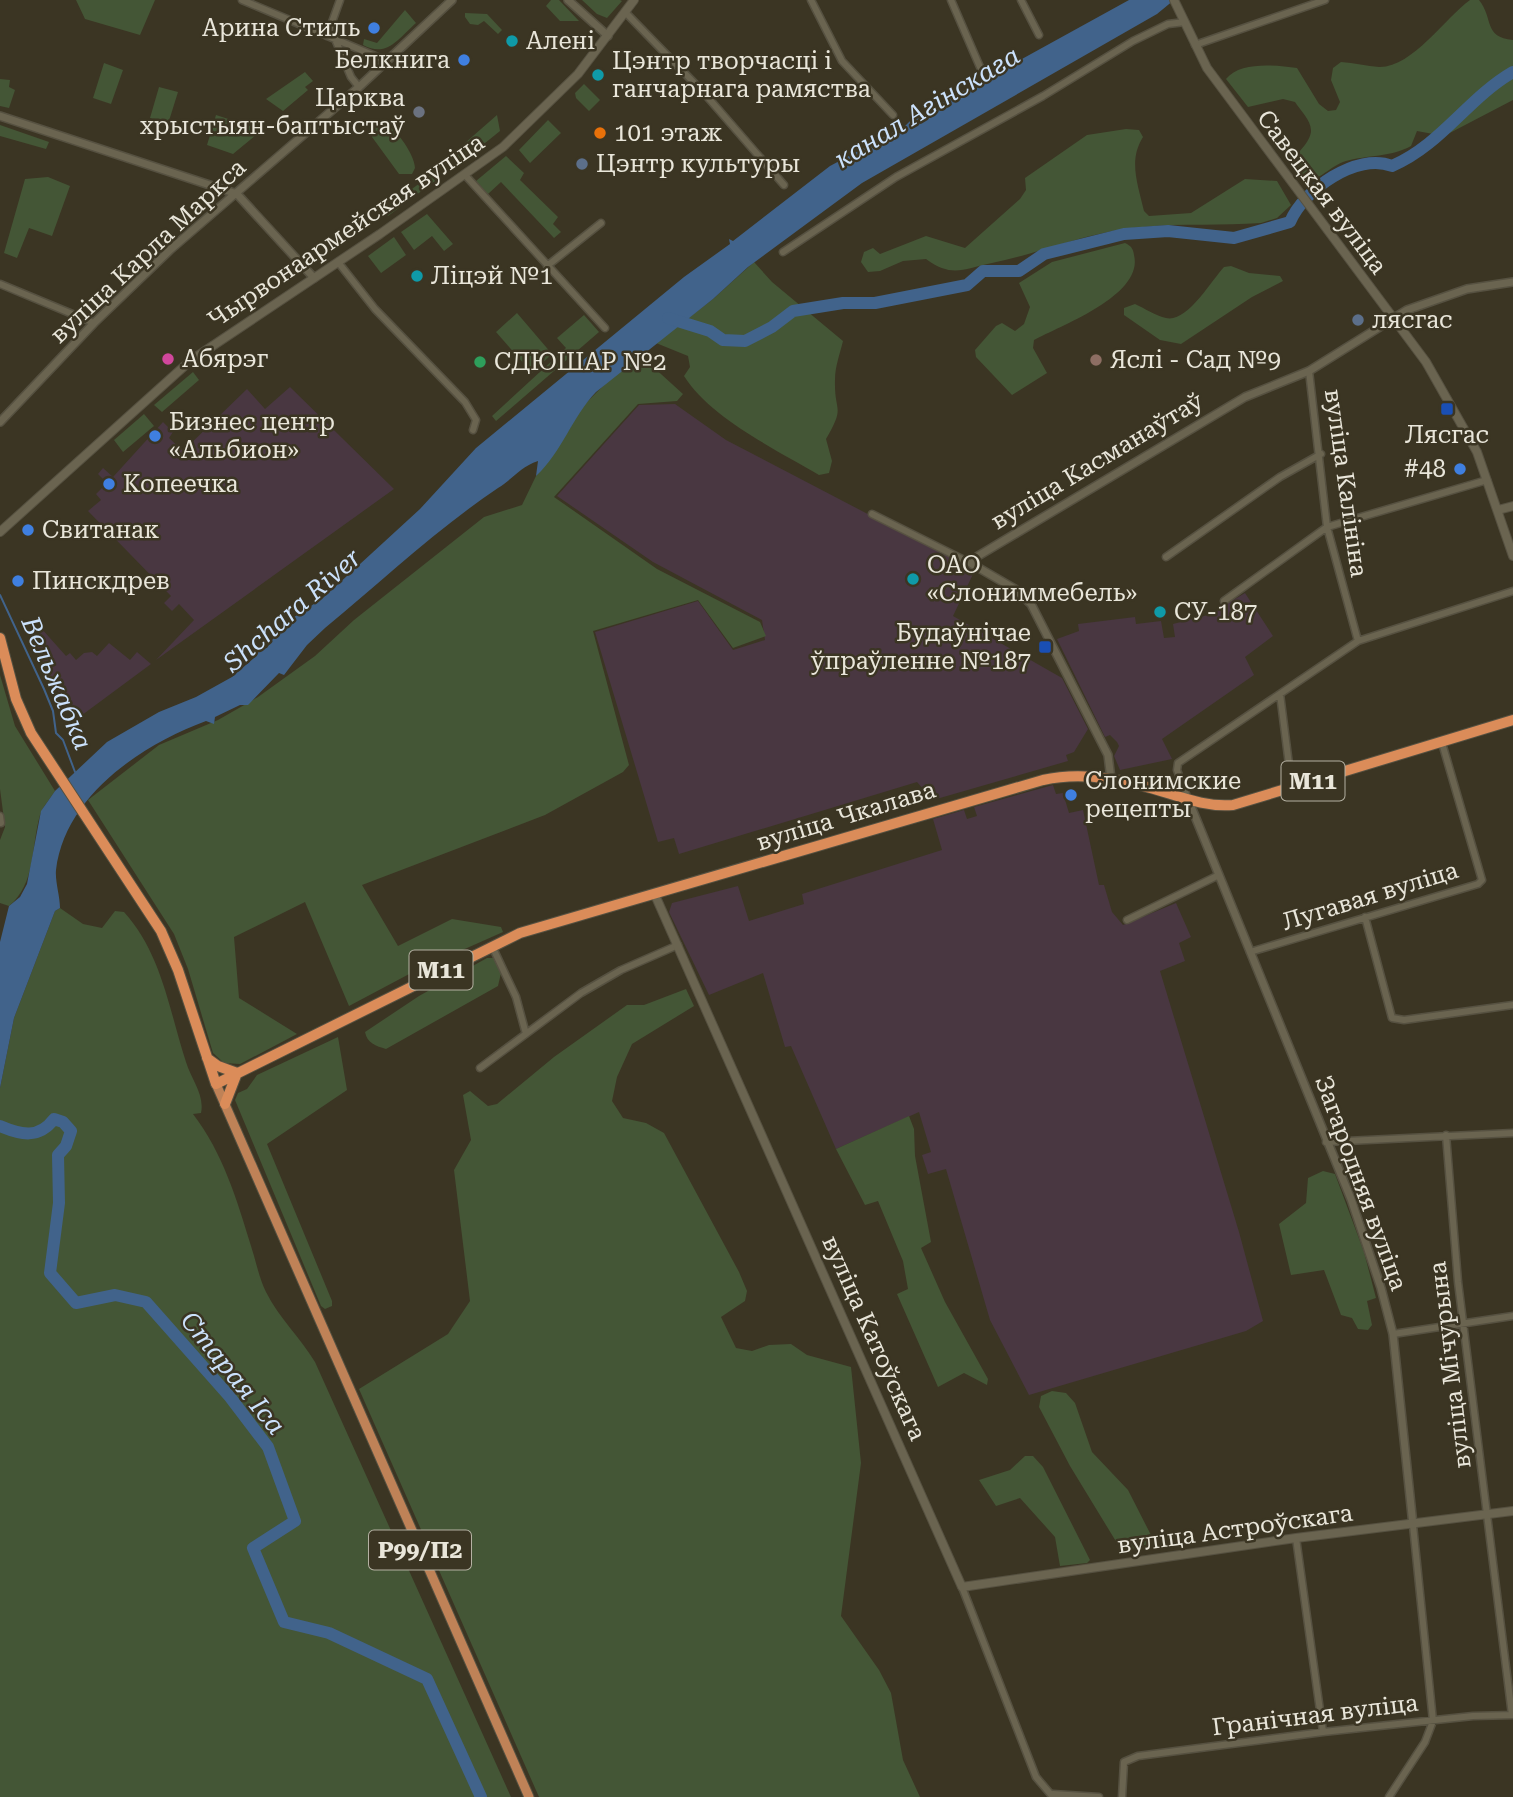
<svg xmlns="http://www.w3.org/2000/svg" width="1513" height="1797" font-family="'Roboto Serif',serif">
<rect width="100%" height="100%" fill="#3b3523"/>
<path fill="#493741" d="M290,387L394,489L156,660L194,620L179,604L172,611L164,603L171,596L88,511L101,500L96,494L107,483L98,474L103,468L113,477L163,422L173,432L169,438L183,451L247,389L265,409Z
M675,404L726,440L975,570L953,616L1062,678L1088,729L1074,752L1066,755L1068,761L933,800L917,782L679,854L674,838L658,842L595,632L698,601L733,650L765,640L762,620L653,562L557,496L639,405Z
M1245,593L1273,636L1245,657L1254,675L1162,739L1172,759L1120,770L1114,756L1119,746L1117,742L1110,735L1105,737L1057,639L1079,631L1078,624L1135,617L1136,624L1161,621L1164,638L1175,637L1173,624L1208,615Z
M41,628L66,656L70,653L76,660L84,653L92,652L97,656L109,643L130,660L137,652L151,664L74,721L29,637Z
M1053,785L1056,794L1063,793L1069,813L1083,810L1099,885H1104L1112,912L1123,925L1176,903L1191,937L1179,943L1185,961L1160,971L1239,1232L1263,1321L1246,1331L1029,1395L990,1320L946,1169L928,1174L922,1155L931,1152L919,1112L836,1149L791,1046L785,1047L763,973L709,995L669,912L672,903L738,886L749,921L804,904L802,894L942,850L933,819L964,810L967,819L977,816L974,807Z"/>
<path fill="#445636" d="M76,0H155L140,35L85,19Z
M551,0H559L579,21H560L546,6Z
M582,0H620L622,1L607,18L597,14Z
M1470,0H1479C1494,19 1483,37 1513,40V100L1444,136L1417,131L1411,146C1391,157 1368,155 1346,161C1329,166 1320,182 1302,181C1281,155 1307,153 1311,132C1312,121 1300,110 1295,102L1283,99L1248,107L1226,79C1240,61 1276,65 1297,68L1319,104L1328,111L1336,110L1340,102L1331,80L1333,68L1341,62C1354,63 1367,66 1379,67C1412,68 1446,17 1470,0Z
M405,10L416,23C398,39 387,58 363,45L364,39L377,43Z
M465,13L487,14L502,30L498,34L484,21L478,25L470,24L465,17Z
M104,63L123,70L111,104L93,98Z
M305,72L313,81L305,87L308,90L283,111L266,99Z
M0,79L10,80L9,87L15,90L9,108L0,106Z
M584,84L600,100L589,111L576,98L575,93Z
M159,87L178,92L168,124L150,118Z
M216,115L262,130L233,154L207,145Z
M497,115L500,131L459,164L449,157Z
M548,120L561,133L530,163L519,150Z
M377,121C392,121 415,154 415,168L412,174H399L372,137L371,128Z
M0,125L49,142L46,149L0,136Z
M1126,129L1139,130L1143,137C1128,161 1138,184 1144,211L1149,216L1191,213L1245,179L1277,181L1291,205L1277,218L1261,223C1222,226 1182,223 1143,227C1089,231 1042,253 992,263C963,269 952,278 926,259L903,261L880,271L868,272L861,262L864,252L873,248L880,254L926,236L965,248L1020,199L1026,190L1025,178L1087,135Z
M506,156L524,173L520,180L558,217L553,224L561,232L554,238L501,182L488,194L476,181Z
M431,175L435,181L388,216L383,210Z
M48,177L70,186L52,236L29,228L17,258L4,253L25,179Z
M427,214L453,244L444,251L432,236L414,250L401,232Z
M394,237L406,255L381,273L368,256Z
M1125,243C1131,246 1133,248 1134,255C1144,295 1062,325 1034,340L1033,348L1047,373L1012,395L976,357L975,350L996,326L1002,323L1015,331L1024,324L1030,307L1019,283L1052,262Z
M754,262L772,282L843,341C840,354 835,366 835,380C834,413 846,405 826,439L832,461L829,473L819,475C777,450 710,418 684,376L690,367L688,356L656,343L713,299Z
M1231,266L1249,273L1280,276L1283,281L1252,297L1181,344L1160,340L1124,315V308L1135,304C1144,308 1156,316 1166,318C1187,323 1211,281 1224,267Z
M517,313L552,354L532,373L496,332Z
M584,315L599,332L496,421L492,416L566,348L557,338Z
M640,355L683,394L677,401L638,404L554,497L657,569L760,622L766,636L733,648L698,600L593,631L629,765L623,772L545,815L362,885L398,946L452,919L501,927L503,932L413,972L349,1006L305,902L234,937L239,998L297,1034L240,1064L224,1063L213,1053L188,969L174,934L88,800L159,745L218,720L258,697L315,656L354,620L484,517L522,505L536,476L570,428L579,410L616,373Z
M193,372L199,380L162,412L154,405Z
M144,414L154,426L123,452L114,440Z
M0,675L15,726L55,791C50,799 43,806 40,815C31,846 36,884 9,906L0,903V840L5,827L0,789Z
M60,908L83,924L102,928L115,911L124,912C162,954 169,1010 186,1062C191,1079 205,1095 201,1113L193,1114C223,1153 237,1200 251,1246C256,1261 259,1278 266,1292C279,1318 300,1337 315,1362L511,1797H0V1088L14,1018L55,911Z
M487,958H493L501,973L498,986L386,1049C376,1046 367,1043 365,1032L419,996Z
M686,989L694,1006L632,1044L617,1077L612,1101L623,1118L646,1123L664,1133L739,1272L747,1291L745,1301L721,1317L736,1348L752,1351L769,1345L791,1344L807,1355L851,1367L861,1463L841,1616L879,1670L891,1693L903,1760L920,1797H539L359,1389L448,1334L470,1301L454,1170L471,1140L463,1095L470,1091L488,1106L497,1104L554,1057L627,1005H644Z
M338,1037L347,1090L267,1144L332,1301V1306L325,1309L321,1306L235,1100L238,1093L247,1089L257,1075Z
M909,1116L914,1129L915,1156L931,1242L921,1248L945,1302L988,1379L987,1385L964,1373L938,1387L897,1294L908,1289L903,1261L878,1201L865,1205L836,1149Z
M1323,1171L1335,1174L1364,1252L1376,1298L1367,1301L1372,1325L1368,1330L1358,1329L1352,1318L1341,1315L1324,1270L1291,1275L1279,1224L1306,1203L1308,1178Z
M1052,1391L1066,1393L1075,1403L1092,1452L1128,1490L1153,1539C1145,1548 1132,1550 1120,1548L1070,1466L1039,1407L1041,1396Z
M1025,1456H1033L1043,1467L1090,1560L1087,1563L1060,1566L1055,1537L1020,1498L996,1506L979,1480L1010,1470Z"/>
<path fill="#41638b" d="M1129,0H1174L1157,14L862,183L748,267L713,299L596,392C572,417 562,452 536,476L538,461C520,467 513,479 498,488C437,529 382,581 325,628L307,645L284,675L279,673L248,705H240L215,717L214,724L206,721C141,745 65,796 56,870C55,882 60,896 60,908L55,911L14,1018L0,1088V942L9,906L20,897L27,884L41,811L55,791L107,742L159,712L196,697L232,677L254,658L260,649L267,648L282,625L323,598L420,509L476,448L684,277L730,244L729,239L733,241L830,166L905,126L911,120Z"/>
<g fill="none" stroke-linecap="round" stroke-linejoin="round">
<path stroke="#41638b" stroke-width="2" d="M0,595L44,689L53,711L56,733L63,740L75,772"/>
<path stroke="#41638b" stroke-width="12" d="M668,318L710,331L723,340L745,341L772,327L793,311L843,303H875L967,285L983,271H1019L1044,254L1124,234L1168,231L1234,238L1290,222C1303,190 1357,152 1392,166C1441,145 1468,98 1513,72
M0,1126C21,1135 39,1139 54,1119L63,1122L71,1131L66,1146L58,1155L59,1203L50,1273L76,1303L115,1295L146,1302L230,1397L268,1447L295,1521L253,1548L284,1622L329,1633L427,1679L481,1797"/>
<g stroke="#565141" stroke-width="9">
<path id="minor" d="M242,0L387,61
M811,0L842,61L893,115
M951,0L980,67
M1021,0L1039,35
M625,12L704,93L784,185
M327,36L340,0
M335,39L351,77L359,87
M1195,45L1325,0
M465,175L605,328
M783,252L896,177L1043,96L1133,41L1168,24L1185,22
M338,262L375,309L465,402L476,420L473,430
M547,266L601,223
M0,284L94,323
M1309,371L1327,527L1358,641
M872,514L972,564
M1166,557L1280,477L1321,454
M1224,601L1327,527L1487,480
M1280,694L1292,788
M1188,799L1177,770L1178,763L1358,641L1513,591
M0,816L1,823
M1365,917L1392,1018L1404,1020L1513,1005
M1127,920L1219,875
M492,946L516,997L526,1034
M1250,952L1478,884L1482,880L1442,743
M480,1068L581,993L621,970L678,945
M1446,1135L1458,1282L1512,1715
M1326,1142L1513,1133
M1393,1334L1513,1316
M1296,1538L1323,1732
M962,1587L1036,1777L1053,1797
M1053,1794L1099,1797
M1122,1797L1124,1762L1138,1756L1323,1732L1473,1716L1513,1715
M1389,1797L1425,1742L1433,1721L1413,1525"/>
</g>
<g stroke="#565141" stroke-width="10">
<path id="tertiary" d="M568,0L608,36
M0,116L237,194L314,278
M0,422L94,323L171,249L359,87L452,0
M1111,779L1108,755L1031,604L1015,589L972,564L978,556L1245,397L1309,371L1407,310L1467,289L1513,282
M1188,799L1351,1199L1381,1288L1393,1334L1413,1525"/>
</g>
<g stroke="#565141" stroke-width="10">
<path id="secondary" d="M1174,0L1207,68L1426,362L1477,452L1513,556
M1498,510L1513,506
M0,532L190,361L380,234L503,147L578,74L634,0
M655,895L962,1587L1296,1538L1513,1511"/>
</g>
<g stroke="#565141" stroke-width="11">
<path id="primary" d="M216,1084L529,1797"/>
</g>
<g stroke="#565141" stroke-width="12">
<path id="trunk" d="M0,638L16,699L31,733L161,931L178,970L216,1084L520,933L1043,780C1074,773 1109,777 1139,785C1171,792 1200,808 1233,805L1513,720
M207,1058L218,1066L237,1073
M225,1104L237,1073"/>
</g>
<use href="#minor" stroke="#6a6450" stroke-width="6"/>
<use href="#tertiary" stroke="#6a6450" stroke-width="7"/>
<use href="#secondary" stroke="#6a6450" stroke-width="8"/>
<use href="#primary" stroke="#bf8257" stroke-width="9"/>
<use href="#trunk" stroke="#db8c59" stroke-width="10"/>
</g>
<g fill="#3f7fe0" stroke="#3b3523" stroke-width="2.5">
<circle cx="374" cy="28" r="7"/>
<circle cx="464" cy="60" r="7"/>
<circle cx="155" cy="436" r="7"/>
<circle cx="1460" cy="469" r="7"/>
<circle cx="109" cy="484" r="7"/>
<circle cx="28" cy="530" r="7"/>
<circle cx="18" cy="581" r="7"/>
<circle cx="1071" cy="795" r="7"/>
</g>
<g fill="#0f9aa8" stroke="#3b3523" stroke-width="2.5">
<circle cx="512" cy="41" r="7"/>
<circle cx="598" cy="75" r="7"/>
<circle cx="417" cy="276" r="7"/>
<circle cx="913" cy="579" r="7"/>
<circle cx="1160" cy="612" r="7"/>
</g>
<circle fill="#6b7280" stroke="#3b3523" stroke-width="2.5" cx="419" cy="112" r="7"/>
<circle fill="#e8710a" stroke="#3b3523" stroke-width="2.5" cx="600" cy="133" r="7"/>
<g fill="#5c6f8a" stroke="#3b3523" stroke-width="2.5">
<circle cx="582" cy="164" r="7"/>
<circle cx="1358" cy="320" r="7"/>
</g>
<circle fill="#d1479c" stroke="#3b3523" stroke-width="2.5" cx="168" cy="359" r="7"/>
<circle fill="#8d6e63" stroke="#3b3523" stroke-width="2.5" cx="1096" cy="360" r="7"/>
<circle fill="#2e9e5b" stroke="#3b3523" stroke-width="2.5" cx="480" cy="362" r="7"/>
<g fill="#1a4fb4" stroke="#3b3523" stroke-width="2.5">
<rect x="1440" y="402" width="14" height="14" rx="3.5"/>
<rect x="1038" y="640" width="14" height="14" rx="3.5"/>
</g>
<g text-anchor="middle" stroke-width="5" stroke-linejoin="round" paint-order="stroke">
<g fill="#3b3523" stroke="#b5b1a3" stroke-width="2">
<rect x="1281.5" y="761.5" width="63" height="39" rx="5"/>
<rect x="409.5" y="950.5" width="63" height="39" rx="5"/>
<rect x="369" y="1530.5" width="102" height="39" rx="5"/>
</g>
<g font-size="23" font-weight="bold" fill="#e9e6da">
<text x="1313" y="789">М11</text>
<text x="441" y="978">М11</text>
<text x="420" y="1558">Р99/П2</text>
</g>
<g font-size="24" fill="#e9e6da" stroke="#3b3523" text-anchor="start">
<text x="360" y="36" text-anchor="end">Арина Стиль</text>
<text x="526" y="49">Алені</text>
<text x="450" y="68" text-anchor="end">Белкнига</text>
<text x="612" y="69">Цэнтр творчасці і<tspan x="612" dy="28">ганчарнага рамяства</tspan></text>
<text x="405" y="106" text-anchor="end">Царква<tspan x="405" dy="28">хрыстыян-баптыстаў</tspan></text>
<text x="614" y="141">101 этаж</text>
<text x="596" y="172">Цэнтр культуры</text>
<text x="431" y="284">Ліцэй №1</text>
<text x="1372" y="328">лясгас</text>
<text x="182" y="367">Абярэг</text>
<text x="1110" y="368">Яслі - Сад №9</text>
<text x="494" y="370">СДЮШАР №2</text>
<text x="169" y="430">Бизнес центр<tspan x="169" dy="28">«Альбион»</tspan></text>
<text x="1447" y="443" text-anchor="middle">Лясгас</text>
<text x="1446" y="477" text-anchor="end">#48</text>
<text x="123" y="492">Копеечка</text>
<text x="42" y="538">Свитанак</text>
<text x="927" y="573">ОАО<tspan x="927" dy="28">«Слониммебель»</tspan></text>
<text x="32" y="589">Пинскдрев</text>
<text x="1174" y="620">СУ-187</text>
<text x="1031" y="641" text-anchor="end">Будаўнічае<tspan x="1031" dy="28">ўпраўленне №187</tspan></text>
<text x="1085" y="789">Слонимские<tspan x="1085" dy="28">рецепты</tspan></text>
</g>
<g font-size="24" fill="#e9e6da" stroke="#3b3523">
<text transform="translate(1322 192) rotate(53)" y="8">Савецкая вуліца</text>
<text transform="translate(346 231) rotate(-34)" y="8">Чырвонаармейская вуліца</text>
<text transform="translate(148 251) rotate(-43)" y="8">вуліца Карла Маркса</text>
<text transform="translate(1097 461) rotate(-31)" y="8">вуліца Касманаўтаў</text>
<text transform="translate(1346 483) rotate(82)" y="8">вуліца Калініна</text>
<text transform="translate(846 816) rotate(-17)" y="8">вуліца Чкалава</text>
<text transform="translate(1370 896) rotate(-17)" y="8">Лугавая вуліца</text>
<text transform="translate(1361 1183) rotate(70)" y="8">Загародняя вуліца</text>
<text transform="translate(874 1338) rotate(66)" y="8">вуліца Катоўскага</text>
<text transform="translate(1450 1365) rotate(-97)" y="8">вуліца Мічурына</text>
<text transform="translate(1235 1529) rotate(-8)" y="8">вуліца Астроўскага</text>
<text transform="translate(1315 1715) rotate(-7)" y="8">Гранічная вуліца</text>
</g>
<g font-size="26" font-style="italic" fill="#cbe1fb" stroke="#3b3523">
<text transform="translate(927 107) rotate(-31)" y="9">канал Агінскага</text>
<text transform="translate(292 610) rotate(-41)" y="9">Shchara River</text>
<text transform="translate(57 683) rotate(67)" y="9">Вельжабка</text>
<text transform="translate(233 1373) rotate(51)" y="9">Старая Іса</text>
</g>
</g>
</svg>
